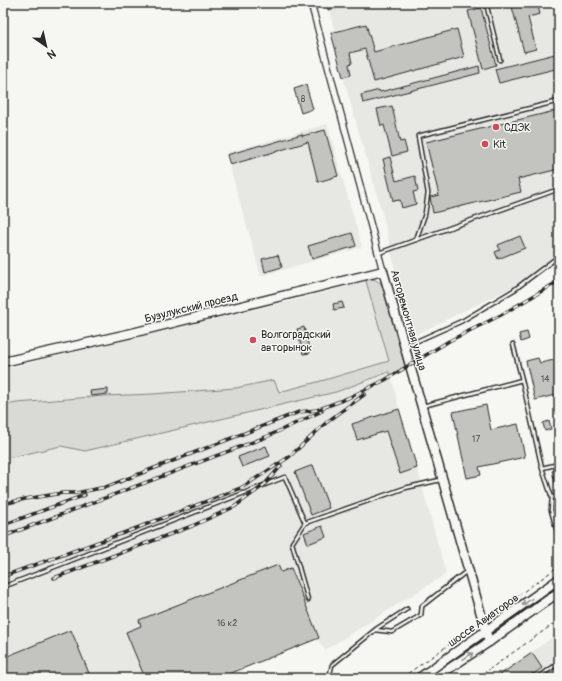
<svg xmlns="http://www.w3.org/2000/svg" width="562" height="681" font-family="Pangolin,sans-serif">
<rect width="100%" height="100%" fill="#f6f6f2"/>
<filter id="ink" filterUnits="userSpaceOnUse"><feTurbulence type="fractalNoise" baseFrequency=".025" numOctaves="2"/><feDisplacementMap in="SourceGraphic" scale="8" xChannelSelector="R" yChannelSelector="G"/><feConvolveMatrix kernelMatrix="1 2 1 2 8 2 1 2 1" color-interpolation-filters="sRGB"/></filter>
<g filter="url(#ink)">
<path fill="#e7e7e3" d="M327,3H559V252L517,285L411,337L382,212L343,77L335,32Z
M327,124L362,247L261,276L226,153Z
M366,281L389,361L321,381L279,392L274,380L236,388L152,394L104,396L17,403L3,405V369L303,298Z
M389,372L391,375L399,409L417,468L446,574L325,650L317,639L219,678H3V459L61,446L85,451L336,392Z
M559,633V678H494Z"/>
<path fill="#d9d9d5" stroke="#828280" d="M368,279C374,278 379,281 383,286L405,366L391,375L389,372L336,392L85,451L61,446L3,459V405L17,403L104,396L152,394L236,388L274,380L279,392L321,381L389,361L366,281Z"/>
<path fill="#c3c3c0" stroke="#2b2b2b" d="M327,3H348V5L328,10Z
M511,3H537L540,14L528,17L536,49L524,52Z
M481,8L496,65L483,69L468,11Z
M366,24L374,52L457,29L464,57L374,82L365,49L350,53L352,63L349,64L351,75L343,77L331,33Z
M559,53V68L499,83L495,69Z
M479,66L480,73L363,103L361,95L379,90L380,92Z
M306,85L313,109L301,113L294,89Z
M392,106L400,142L404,141L407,152L392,156L384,125L381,126L377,109Z
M559,110V169L518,179L521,192L433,213L430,197L439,195L426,142Z
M325,130L338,176L318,182L308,142L230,165L227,155L261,145L262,146L302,134V136Z
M390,157L396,181L415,176L418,191L413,192L416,204L402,208L400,200L393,201L383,159Z
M352,233L356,246L312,259L308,246Z
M520,236L525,248L498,259L495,252L500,250L498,245Z
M278,255L282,267L265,272L262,259Z
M342,302L344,308L334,310L333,304Z
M304,327L310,353L303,354L297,329Z
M527,332L529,339L521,342L519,334Z
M538,358L540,363L559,359V394L535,400L526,361Z
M108,389V394L91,396L90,391Z
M486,405L491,430L518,424L525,457L479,467L481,475L467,478L453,412Z
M399,409L417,468L400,474L386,431L357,440L352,424Z
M549,421L551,429L545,431L543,423Z
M266,446L270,456L242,467L238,457Z
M313,465L329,508L311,515L295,472Z
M559,469V490H557L552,471Z
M322,526L326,537L308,544L304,533Z
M278,565L281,572L291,568L319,638L219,678H145L126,632L141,626L139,620Z
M71,630L91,678H3V658Z
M532,653L542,668L534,674L533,673L526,678H495Z"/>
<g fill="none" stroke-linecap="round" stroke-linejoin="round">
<g stroke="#2b2b2b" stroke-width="5.5">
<path id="service" d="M486,3L500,60
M416,240L425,214L428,193L418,136L559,101
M379,253L559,189
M513,344L522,380
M406,346L462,321L514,290L559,256
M423,406L522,380L542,468L552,498
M542,468L559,464
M559,495L552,498L551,510L559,538
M305,523L292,543L308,600
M3,587L285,477L305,523L405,488L440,480
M376,629L407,609
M329,678L332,665L375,630L392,632L421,615L422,606L467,571
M537,678L559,663"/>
</g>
<g stroke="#2b2b2b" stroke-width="8">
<path id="minor" d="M311,3L383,271"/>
</g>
<g stroke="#2b2b2b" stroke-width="11">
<path id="secondary" d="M3,362L132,333L383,271L489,642"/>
</g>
<g stroke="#2b2b2b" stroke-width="11">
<path id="primary" d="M419,678L559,579
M435,678L489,642L559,592"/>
</g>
<path stroke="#2b2b2b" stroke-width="1" stroke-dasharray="4 3" stroke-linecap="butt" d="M490,616L559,566
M395,678L399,675L407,674L476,626
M477,678L559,620"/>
<use href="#service" stroke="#f6f6f2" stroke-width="2.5"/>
<use href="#minor" stroke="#f6f6f2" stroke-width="5.5"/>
<use href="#secondary" stroke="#f6f6f2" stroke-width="8"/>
<use href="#primary" stroke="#f6f6f2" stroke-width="8"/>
<g stroke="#2b2b2b" stroke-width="3.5">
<path id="rail" d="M3,504L25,499L63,493H76L106,487L147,471L299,412L317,410L348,398L385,380L449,341L501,315L559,281
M3,525L85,495
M7,535L266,437L322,411
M4,576L129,531L241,488L289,457L327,422L365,394
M54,578L192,526L234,507L264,485L281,466"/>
</g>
<use href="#rail" stroke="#f6f6f2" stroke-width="2" stroke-dasharray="6" stroke-linecap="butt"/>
</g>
<defs><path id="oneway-shaft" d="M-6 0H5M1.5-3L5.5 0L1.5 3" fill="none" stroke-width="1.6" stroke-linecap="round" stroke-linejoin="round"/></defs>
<g stroke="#90908e">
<use href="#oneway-shaft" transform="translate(527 602) rotate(145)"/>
<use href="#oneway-shaft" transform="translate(468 656) rotate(-34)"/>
</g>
</g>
<g fill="#d1495b" stroke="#f6f6f2" stroke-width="1.5">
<circle cx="496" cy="127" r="4"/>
<circle cx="485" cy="144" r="4"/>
<circle cx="253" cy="340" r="4"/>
</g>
<g text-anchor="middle" stroke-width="3" stroke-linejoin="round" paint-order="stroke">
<g font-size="9" fill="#515150">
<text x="303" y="102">8</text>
<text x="545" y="382">14</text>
<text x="476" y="442">17</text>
<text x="227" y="626">16 к2</text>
</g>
<g font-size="11" fill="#2b2b2b" stroke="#f6f6f2" text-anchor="start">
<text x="504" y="131">СДЭК</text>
<text x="493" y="148">Kit</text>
<text x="261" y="338">Волгоградский<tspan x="261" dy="13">авторынок</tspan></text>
</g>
<g font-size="11" fill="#2b2b2b" stroke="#f6f6f2">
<text transform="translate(191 307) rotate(-14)" y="4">Бузулукский проезд</text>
<text transform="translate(409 320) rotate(74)" y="4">Авторемонтная улица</text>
<text transform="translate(483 620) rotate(-35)" y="4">шоссе Авиаторов</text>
</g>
</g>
<rect width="562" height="681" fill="none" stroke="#f6f6f2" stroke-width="16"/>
<rect x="8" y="8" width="546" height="665" fill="none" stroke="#2b2b2b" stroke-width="1.5" filter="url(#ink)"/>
<g transform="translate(46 46) rotate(146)" stroke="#f6f6f2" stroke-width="3" paint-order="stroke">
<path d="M0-3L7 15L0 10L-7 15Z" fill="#2b2b2b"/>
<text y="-6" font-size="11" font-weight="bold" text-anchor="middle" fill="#2b2b2b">N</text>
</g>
</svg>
